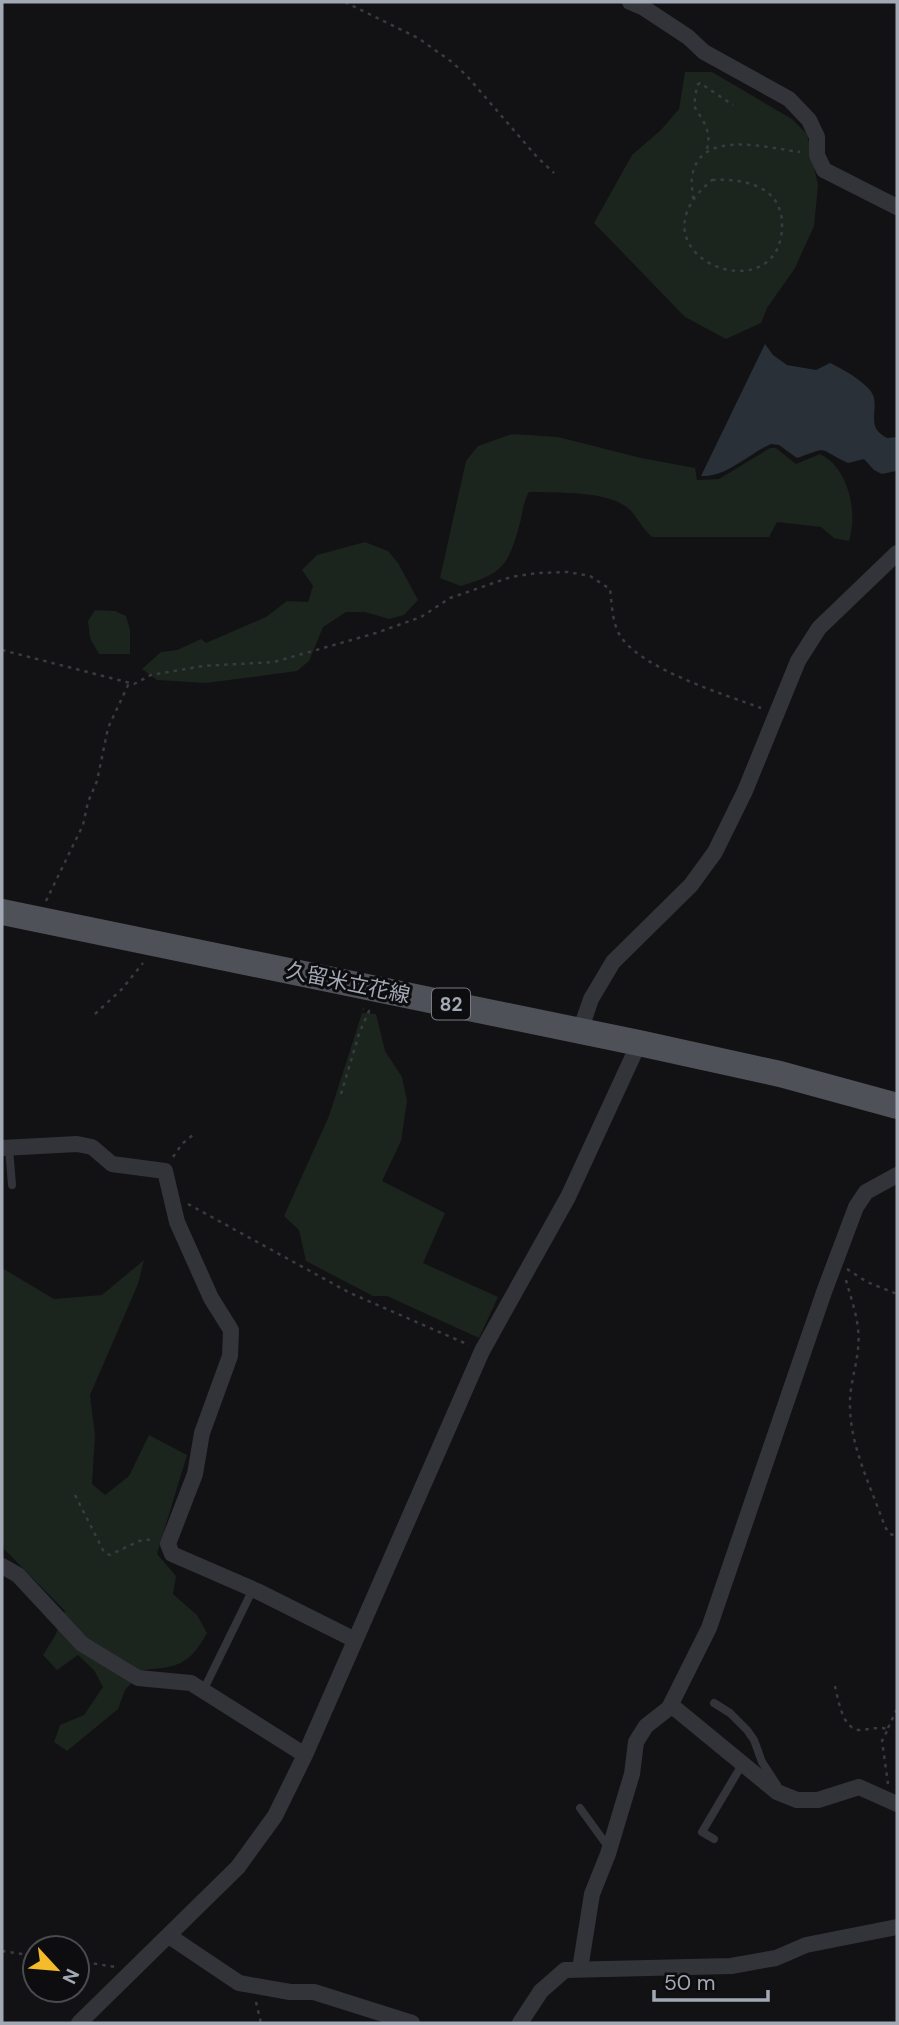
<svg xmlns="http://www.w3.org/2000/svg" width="899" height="2025" font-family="'DM Sans','Noto Sans JP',sans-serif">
<rect width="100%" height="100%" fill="#121214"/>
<path fill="#1c241e" d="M685,72H712L792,119L807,134L818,185L814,226L795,268L767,308L761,323L726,339L685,317L594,223L632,155L661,130L679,109Z
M512,434L558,437L641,458L695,468L697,480L719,479L770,448H776L796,464L820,454C849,468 858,513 849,541L834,538L821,527L777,522L769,537H652C642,528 639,520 631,511C612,490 557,493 529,492C523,502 523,511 520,523C508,566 504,573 461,586L440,578L466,461L478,446Z
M365,542L388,551L398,563L418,600L404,615L389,619L365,612H346L323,627L309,661L297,671L206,683L157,680L142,669L161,652L177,650L201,639L206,643L266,617L287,601L308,602L313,586L302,570L317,555Z
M95,610L115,611L126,616L130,630V654H99L90,638L88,621Z
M362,1013L376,1014L385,1051L402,1077L407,1101L401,1141L382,1181L445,1213L423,1263L498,1297L479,1338L387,1296H373L306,1261L299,1230L284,1216L329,1116Z
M144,1260L138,1284L90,1395L95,1435L92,1484L105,1495L129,1476L149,1435L187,1455L157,1554L176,1576L173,1594L197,1615L207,1633C189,1665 179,1667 143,1670L125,1690L118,1709L67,1751L54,1742L60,1725L84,1715L103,1687L94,1670L78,1655L57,1670L43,1655L55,1636L65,1611L4,1549L2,1540V1268L54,1299L102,1295Z"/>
<path fill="#293038" d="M765,344L773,355L787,365L816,370L830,363C841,368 872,385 874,398C877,415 867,428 887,438L897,437L896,471L882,474L874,470L864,459L848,463C816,448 831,446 797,458L779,445L771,444C748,454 727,477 701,476Z"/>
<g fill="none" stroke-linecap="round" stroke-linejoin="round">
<path stroke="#393b40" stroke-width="2.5" stroke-dasharray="3.5 5" stroke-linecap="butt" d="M345,2L418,38L452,62L467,76L537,157L554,173
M707,149C712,131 703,121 694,106L697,85L700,83L733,105
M712,180C750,178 789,189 781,237C767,311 626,251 712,180Z
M693,199C693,192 691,184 692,177C699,128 768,148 800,152
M2,650L134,684L151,675L203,666L274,662L376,633L421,617L450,598L511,577L538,573L568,572L590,576L610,589C612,604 612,624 621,637C644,670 723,694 761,708
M46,901L83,825L88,802L97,781L108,728L129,683
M95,1014L122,989L143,963
M341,1094L359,1034L369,1011L363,1009
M173,1157L182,1144L194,1134
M188,1204L350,1293L469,1345
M847,1269L867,1282L897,1294
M846,1280C852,1302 861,1325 858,1349C856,1369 849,1387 850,1408C851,1449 872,1489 885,1527L890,1534L897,1536
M75,1495L104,1552L110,1555L139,1541L155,1539
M835,1686C838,1698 842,1729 859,1730C869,1730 877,1726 888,1729L882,1741L888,1784
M888,1728L897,1709
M2,1951L35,1956
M77,1961L116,1967
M256,2002L261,2023"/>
<path stroke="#333439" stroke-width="8" d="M9,1148L12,1185
M203,1691L253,1589
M714,1703L730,1713L747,1730L754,1740L762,1762L777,1785
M580,1808L609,1848
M714,1839L702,1832L743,1763"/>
<path stroke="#333439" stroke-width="16" d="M630,2L644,8L688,37L704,52L789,99L809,120L817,137V155L824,170L897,207
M580,1031L591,999L613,962L691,885L715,852L745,791L798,661L819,628L897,553
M2,1148L77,1144L92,1147L112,1164L165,1171L177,1222L211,1298L231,1330L230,1356L202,1433L195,1474L168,1544L172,1554L257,1591L355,1640
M2,1566L18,1575L82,1644L138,1678L191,1683L305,1755
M671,1705L777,1792L797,1800H818L859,1787L897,1804
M169,1936L239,1983L290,1992H314L412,2023
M580,1969L592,1894L608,1854L632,1774L636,1742L646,1726L669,1708L709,1628L824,1292L856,1207L866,1192L897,1175
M79,2023L238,1867L275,1816L305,1755L482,1351L568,1197L639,1043
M520,2023L541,1991L565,1970L731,1966L776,1958L806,1945L897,1927"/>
<path stroke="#4f5158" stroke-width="26" d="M2,912L639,1043L780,1074L897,1106"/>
</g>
<g text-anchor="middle" stroke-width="6" stroke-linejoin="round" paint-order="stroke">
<rect fill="#0d0d0f" stroke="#767a83" stroke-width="2" x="432" y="988.5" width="38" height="31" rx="5"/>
<g font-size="19" font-weight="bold" fill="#a3a8b5">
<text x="451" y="1011">82</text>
</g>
<g font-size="21" fill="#a3a8b5" stroke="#0d0d0f">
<text transform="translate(348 983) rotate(12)" y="7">久留米立花線</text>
</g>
</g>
<rect width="899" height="2025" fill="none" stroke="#a3a8b5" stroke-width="7"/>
<g transform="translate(56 1969) rotate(116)"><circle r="33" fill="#0d0d0f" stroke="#494b51" stroke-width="2"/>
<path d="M0-5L12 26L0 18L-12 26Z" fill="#f4bb2a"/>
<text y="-10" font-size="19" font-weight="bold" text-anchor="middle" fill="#a3a8b5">N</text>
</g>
<path d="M654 1990v10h114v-10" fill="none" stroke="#a3a8b5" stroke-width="3.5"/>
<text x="664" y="1990" font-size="21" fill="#a3a8b5" stroke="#0d0d0f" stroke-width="5" paint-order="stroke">50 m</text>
</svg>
